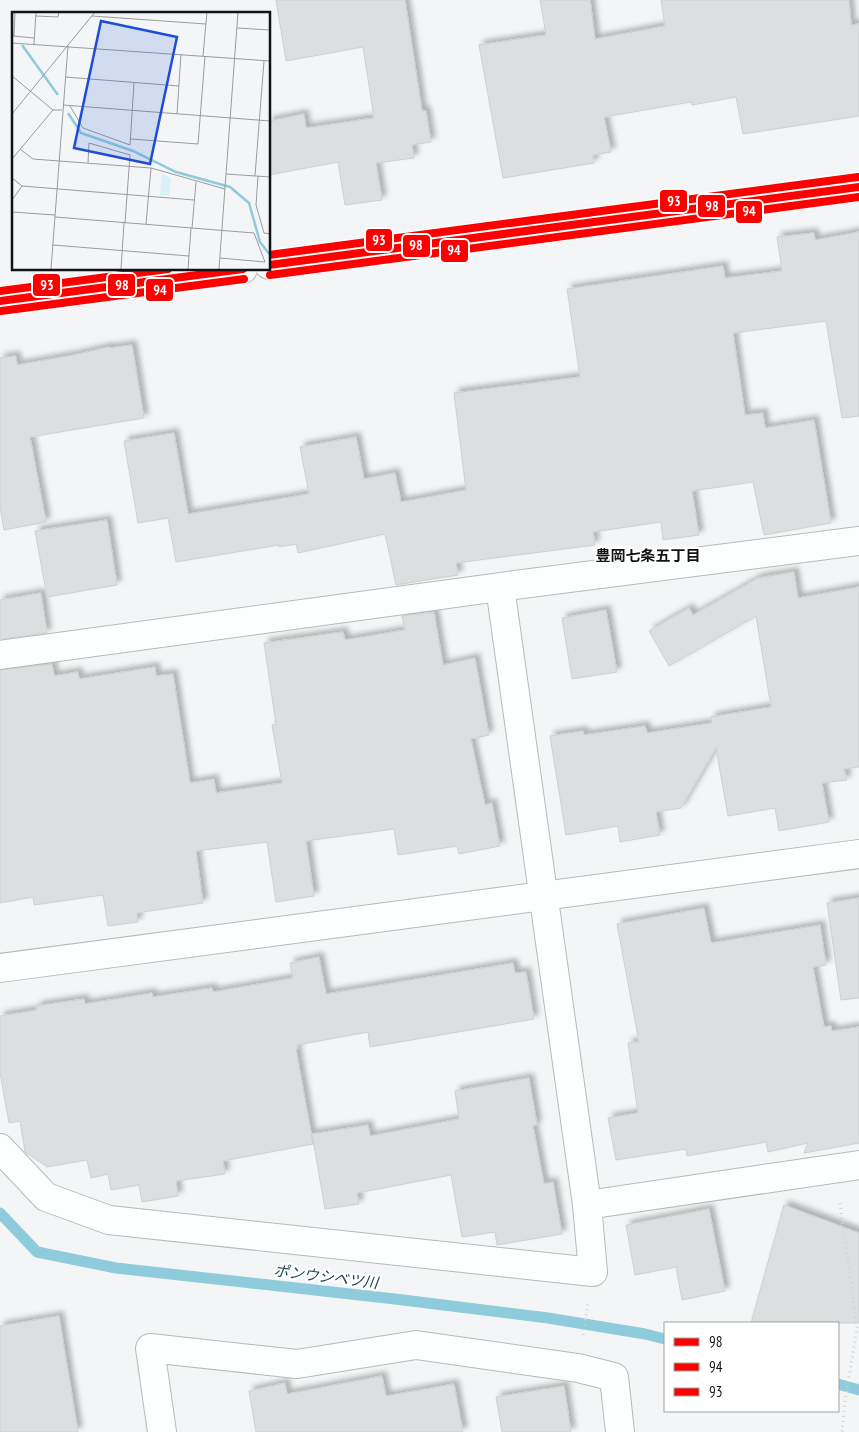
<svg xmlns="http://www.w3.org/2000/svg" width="859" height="1432" font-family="'PT Sans Narrow','Noto Sans JP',sans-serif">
<defs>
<filter id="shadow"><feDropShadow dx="4.5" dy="-4.5" stdDeviation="2.5" flood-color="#0004"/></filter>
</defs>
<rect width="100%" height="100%" fill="#f3f5f6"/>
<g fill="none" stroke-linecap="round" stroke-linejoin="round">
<path stroke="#8eccdb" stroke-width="11" d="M0,1213L37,1252L116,1268L395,1299L548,1318L645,1334L665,1339
M838,1384L859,1390"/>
</g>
<path fill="#dddedf" stroke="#ced0d1" filter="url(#shadow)" d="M276,0H405L422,111H426L431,142L412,145L414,158L376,163L382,200L345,205L338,162L269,175V121L304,114L306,128L374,118L363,47L286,61Z
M540,0H590L595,39L665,26L661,0H849L851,25L859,24V116L743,134L736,97L692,105L691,102L604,117L611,152L593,155L594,163L503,178L479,45L546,35Z
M859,232V416L842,418L826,321L733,333L745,415L763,413L765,428L814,420L831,523L764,535L753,482L692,491L699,535L663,540L661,522L593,532L595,545L456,563L458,575L396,585L385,534L298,553L296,544L279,547V545L176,562L168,518L138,523L124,441L174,433L188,514L309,494L300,447L356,437L364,479L395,473L401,502L466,490L454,393L580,377L567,289L723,266L725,278L782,271L777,237L814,233L815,240Z
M132,345L144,418L30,437L46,522L4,530L0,508V358L16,356L17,365L74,355L109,347L110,348Z
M107,520L117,585L47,597L35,531Z
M794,572L798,598L859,587V767L844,769L847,780L822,783L829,822L779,831L775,808L728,816L716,748L681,808L656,812L660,835L620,842L618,826L566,835L550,736L583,731L584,735L645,726L647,733L712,723L711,717L771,707L756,616L669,666L649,631L689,608L693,615L758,578Z
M41,593L47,633L0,639V600Z
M606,610L617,672L572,679L562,618Z
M434,612L443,665L475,658L489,735L471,739L485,805L492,803L500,846L459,854L457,846L398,855L394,829L306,841L314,896L276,902L267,842L196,851L203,903L137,913L138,922L108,926L103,895L34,905L33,897L0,903V670L52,664L54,676L78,672L79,679L155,667L156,676L173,674L190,783L214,779L216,793L282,783L272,725L276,724L264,643L343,632L345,640L405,630L402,616Z
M859,898V998L841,1000L827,903Z
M704,908L711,943L820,925L826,965L813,967L824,1027L831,1026L832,1031L859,1027V1143L804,1153L808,1143L768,1152L766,1142L687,1156L686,1149L616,1160L608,1118L638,1113L628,1043L639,1042L617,924Z
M319,957L326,994L513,963L515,973L526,972L534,1019L370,1047L368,1032L297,1045L298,1049H296L313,1144L223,1161L225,1174L176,1181L178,1196L142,1202L139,1185L111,1190L108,1174L91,1178L87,1160L47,1167L25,1152L20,1121L9,1123L0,1073V1016L37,1010L36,1006L84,999L85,1004L152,993L153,997L212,988L213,992L293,978L290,963Z
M529,1078L537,1125L533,1126L544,1184L553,1182L562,1234L497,1245L495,1232L462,1237L451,1175L357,1193L359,1204L325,1209L312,1134L368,1125L370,1136L459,1119L455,1091Z
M784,1205L859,1233V1323H751Z
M709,1209L725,1291L682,1300L676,1267L635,1275L626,1225Z
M59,1316L78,1432H0V1326Z
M382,1376L386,1396L454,1384L463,1432H256L249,1391L285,1383L287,1394Z
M564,1386L571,1432H502L496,1397Z"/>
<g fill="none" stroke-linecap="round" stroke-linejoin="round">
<g stroke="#b8babb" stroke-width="30">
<path id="street" d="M0,655L500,587L859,541
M0,968L859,854
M0,1148L46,1197L109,1220L593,1272L587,1205L500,587
M587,1205L859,1165
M162,1432L150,1348L297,1364L416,1345L578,1368L614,1377L620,1432"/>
</g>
<g stroke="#b8babb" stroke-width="30">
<path id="secondary" d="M269,265L859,187
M0,301L243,269"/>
</g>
<path stroke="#d2d3d3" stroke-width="3" stroke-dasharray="1 4" stroke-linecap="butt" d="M840,1203L857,1328L844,1408L842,1432
M583,1335L588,1304"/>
<use href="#street" stroke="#fdfefe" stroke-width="28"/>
<use href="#secondary" stroke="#fdfefe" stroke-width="28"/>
<g stroke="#fff" stroke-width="11">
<path id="bus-1" d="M269,265L859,187
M0,301L243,269"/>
</g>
<g stroke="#fff" stroke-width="11">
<path id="bus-2" d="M270,275L859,197
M1,311L244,279"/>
</g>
<g stroke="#fff" stroke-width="11">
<path id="bus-3" d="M269,255L858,177
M0,291L168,269"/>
</g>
<use href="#bus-1" stroke="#f00" stroke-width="8"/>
<use href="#bus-2" stroke="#f00" stroke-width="8"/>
<use href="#bus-3" stroke="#f00" stroke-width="8"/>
</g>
<g text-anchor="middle" stroke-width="4.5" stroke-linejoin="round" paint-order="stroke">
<g font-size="15" font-weight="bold" fill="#121314" stroke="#fff">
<text x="648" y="561">豊岡七条五丁目</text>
</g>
<g font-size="15" font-style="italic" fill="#1c454e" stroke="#fff">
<text transform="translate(326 1277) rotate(7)" y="5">ポンウシベツ川</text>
</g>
</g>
<g transform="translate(12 12)">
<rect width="258" height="258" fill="#f3f5f6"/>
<path d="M150,162L159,166L157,184L148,183Z" fill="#d7f2f9"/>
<path fill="none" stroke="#8eccdb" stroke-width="2.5" d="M10,33L46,83M56,101L69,121L121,139L164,160L218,175L237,191L248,230L258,243"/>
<path fill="none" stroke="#999b9c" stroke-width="1" d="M24,4L46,5L47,0M80,4L194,12M225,16L258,18M1,24L22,26M2,24L3,0M0,31L258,49M22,32L24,0M191,44L195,0M0,64L41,98H50M53,65L167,74M51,93L258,109M58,94L71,116L118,133L122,71M0,102L83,0M165,102L169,42M119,127L186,132L193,44M8,137L21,147L139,156L213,177M0,147L41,98M76,151L77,131L118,143L113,211M214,162L258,165M243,164L252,49M246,164L244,193L252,221L258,222M0,166L10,174L182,188M0,188L10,174M0,200L43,203M43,205L242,221L253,250L208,246M134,212L139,156M180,216L184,170M41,233L177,244M39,257L56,34M109,257L112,211M176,257L179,216M207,257L226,0"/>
<path fill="#1d4ed8" fill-opacity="0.15" stroke="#1d4ed8" stroke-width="2.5" d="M89,9L165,25L138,152L62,136Z"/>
<rect width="258" height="258" fill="none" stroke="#121314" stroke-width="2.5"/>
</g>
<g stroke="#fff" stroke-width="2">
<rect x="659" y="189" width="29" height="24" rx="5" fill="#f00"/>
<rect x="697" y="194" width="29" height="24" rx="5" fill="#f00"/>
<rect x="735" y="200" width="28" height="24" rx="5" fill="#f00"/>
<rect x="365" y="228" width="28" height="24" rx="5" fill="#f00"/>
<rect x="402" y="234" width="29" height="24" rx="5" fill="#f00"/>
<rect x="440" y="239" width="29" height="24" rx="5" fill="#f00"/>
<rect x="32" y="273" width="29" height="24" rx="5" fill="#f00"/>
<rect x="107" y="273" width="29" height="24" rx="5" fill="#f00"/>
<rect x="145" y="278" width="29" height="24" rx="5" fill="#f00"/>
</g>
<g font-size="14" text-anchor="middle" font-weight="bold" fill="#fff">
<text x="674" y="206">93</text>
<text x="712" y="211">98</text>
<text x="749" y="216">94</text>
<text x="379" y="245">93</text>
<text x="416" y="250">98</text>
<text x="454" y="255">94</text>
<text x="47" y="290">93</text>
<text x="122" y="290">98</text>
<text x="160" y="295">94</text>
</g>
<rect x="664" y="1322" width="175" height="90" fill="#ffffff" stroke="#a0a1a1"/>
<rect x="674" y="1338" width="25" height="8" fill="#ff0000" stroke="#a0a1a1"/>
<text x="709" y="1347" font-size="15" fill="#121314">98</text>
<rect x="674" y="1363" width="25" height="8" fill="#ff0000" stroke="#a0a1a1"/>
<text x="709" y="1372" font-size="15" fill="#121314">94</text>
<rect x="674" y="1388" width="25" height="8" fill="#ff0000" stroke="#a0a1a1"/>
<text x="709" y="1397" font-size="15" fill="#121314">93</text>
</svg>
